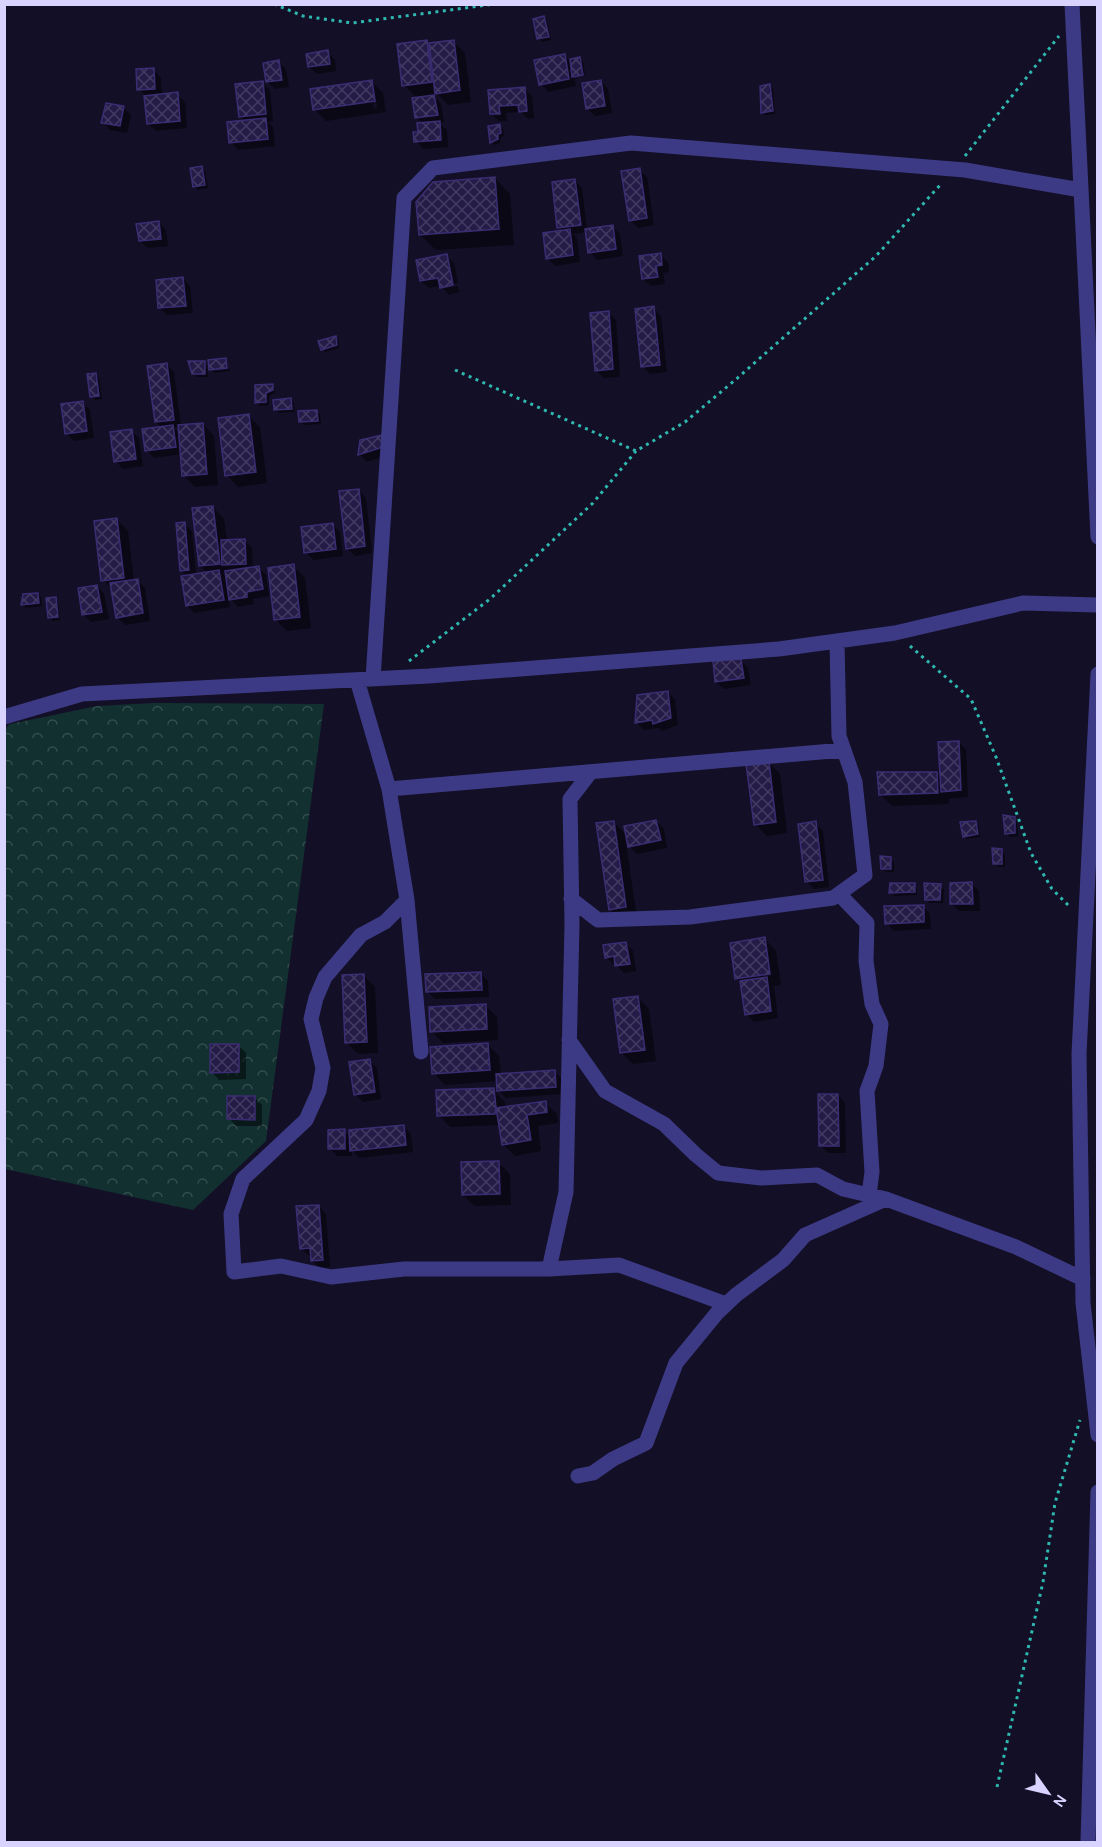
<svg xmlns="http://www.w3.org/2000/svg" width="1102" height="1847" font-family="Karla,sans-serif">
<defs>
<pattern id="forest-crowns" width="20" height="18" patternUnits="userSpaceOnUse" patternTransform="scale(1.5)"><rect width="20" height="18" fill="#12302f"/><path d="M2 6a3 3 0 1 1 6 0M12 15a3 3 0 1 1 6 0" fill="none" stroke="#344d4e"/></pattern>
<pattern id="building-cross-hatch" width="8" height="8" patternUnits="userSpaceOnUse" patternTransform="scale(1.5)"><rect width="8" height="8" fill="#241b47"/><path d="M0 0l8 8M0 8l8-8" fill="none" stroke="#433b63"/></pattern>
</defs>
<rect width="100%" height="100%" fill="#130f26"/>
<path fill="url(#forest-crowns)" d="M153,703L324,704L266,1141L193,1210L5,1169V729L10,724L97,706Z"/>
<path fill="#0007" fill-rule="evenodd" d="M543,17L547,20L551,40L542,42L539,38Z
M453,41L465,53L471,102L448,105L438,94H432L441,104L444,122L439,123L447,130L448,147L423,149L416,141L423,124L417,117L418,99L404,85L426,42L429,44Z
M327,52L335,60L336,71L317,74L309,67Z
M564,55L570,61L580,59L583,62L585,74L574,75L576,86L548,92L541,84Z
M278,62L286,69L289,87L275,89L267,82Z
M154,70L161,78L162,96L177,94L185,102L187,128L156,131L148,124L146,96L139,89Z
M601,81L608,89L612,113L595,116L587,108Z
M372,82L383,93L386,112L326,121L314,109ZM372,93H375L377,108L374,109Z
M262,83L270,90L273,121L268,122L273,127L275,146L238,150L231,142L245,121L240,116Z
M769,85L773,89L775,114L766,115L762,112Z
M524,88L532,96L534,118L528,119L521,112L506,113L507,121H499L491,114L489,91Z
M123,108L131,115L127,133L110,130L103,122Z
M500,126L503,129L504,136L501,137L500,143L494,145L491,142Z
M201,167L205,171L208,188L198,190L195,187Z
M639,170L647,177L654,225L638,228L630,220Z
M495,178L510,194L514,245L436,250L420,235Z
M575,180L582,188L587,230L612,226L620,234L623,256L597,260L590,252L587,232L573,234L577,238L580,262L555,266L548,258L563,232L559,227Z
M159,222L166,230L168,246L148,248L140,241Z
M660,255L668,262L669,272L663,273L665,284L651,286L643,279Z
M446,256L454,263L458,283L445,285V288L458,286L459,292L449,295L441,286L429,288L421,281Z
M183,278L190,286L193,313L167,315L160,308Z
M654,308L661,316L667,372L650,374L643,366Z
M608,313L616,320L620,377L604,378L596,370Z
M336,338L339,341V348L326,352L322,349Z
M204,362L207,365L208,377H197L194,374Z
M166,364L174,372L181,426L203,424L214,436L218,485L195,487L183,475L182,454L154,458L147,450L162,428L156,422ZM180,427V434L174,428Z
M230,369V371L214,373L212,371Z
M96,374L99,378L102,399L95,400L92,396Z
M272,386L275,389V393L269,396V405L260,406L256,402Z
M291,400L294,403L295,412L279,413L276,410Z
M82,403L90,410L94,438L74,441L66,433Z
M317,411L320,415L321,424L304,425L301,422Z
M248,416L260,427L267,483L238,487L227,475Z
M131,431L139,438L143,466L123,469L116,461Z
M361,441L389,444L390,454L367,462L360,455Z
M358,490L366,498L372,553L355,556L347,548Z
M213,507L224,519L227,541L244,540L252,548L253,569L259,568L266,575L269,596L253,599L254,604L238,607L229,597L230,607L194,613L187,605L188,576L182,571L184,524L192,531L196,575L208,573L200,566Z
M117,520L128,531L134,581L137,580L145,588L150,621L125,625L117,617L113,590L103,580Z
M332,524L340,532L343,556L313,560L306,552Z
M293,566L305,578L311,628L287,631L275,619Z
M97,586L104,594L109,619L91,622L84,615Z
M38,594L41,597L42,606L26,608L23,605L25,596Z
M55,598L58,602L60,620L53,621L49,618Z
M741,661L748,668L751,685L724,689L716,682Z
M668,692L675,700L678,725L662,731L659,728L644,730L636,722Z
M959,742L966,750L968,797L949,799V804L892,806L880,794L936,773L942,778Z
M768,762L780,774L787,833L767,836L755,824Z
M1014,818L1017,821L1018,836L1010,837L1006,833Z
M656,821L664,829L667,848L637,854L626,843L637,918L622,921L610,909L614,822L628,837Z
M815,823L823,831L829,887L814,889L807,882Z
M975,823L979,826L980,837L967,839L964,836Z
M1001,850L1005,854V867H998L994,863Z
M891,859L894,862V872H886L883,869Z
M971,883L979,891L980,911H959L952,904Z
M914,885L917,888V895L894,896L890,892Z
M940,886L944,889L943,903H930L927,899Z
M923,906L930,914L931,929L894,931L887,924Z
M765,939L776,951L781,985L774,986L778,1018L754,1022L746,1014L742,984L736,978Z
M625,943L633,951L636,971L624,973L616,964H613L606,957Z
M481,974L488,981L489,997L435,999L427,991Z
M364,976L375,987L378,1053L358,1054L346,1042Z
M638,998L649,1009L656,1061L633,1064L622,1053Z
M485,1005L497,1017L498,1040L443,1043L431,1031Z
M488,1045L499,1056L501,1075L554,1071L562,1079V1094L506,1098L498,1090V1081L445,1085L434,1073Z
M239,1046L246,1053V1079L219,1080L212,1072Z
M369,1060L377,1068L381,1099L363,1102L356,1095Z
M493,1090L505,1102L506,1109L545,1103L557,1114L558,1123L538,1126L541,1151L515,1156L503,1144L500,1125L450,1127L439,1115Z
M838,1095L845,1103L846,1153H828L821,1146Z
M255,1098L262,1105V1126H236L229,1118Z
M403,1126L411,1134L413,1152L359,1158L352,1150V1156H337L330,1148L344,1131L351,1138Z
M499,1163L510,1174L511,1205L475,1206L463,1195Z
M319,1206L326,1214L330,1267L320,1268L312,1261V1256H309L301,1248Z"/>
<path fill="url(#building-cross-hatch)" stroke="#3b2d73" stroke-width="1.5" d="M544,16L549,37L537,39L533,19Z
M427,40L432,82L402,86L397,44Z
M454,40L460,90L435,94L429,43Z
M328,50L330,64L308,67L306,54Z
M565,54L569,79L539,85L534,60Z
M580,57L583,75L572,77L570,59Z
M279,60L282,80L266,82L263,63Z
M154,68L155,89L137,90L136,69Z
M372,80L375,101L313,110L310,89Z
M601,80L605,106L586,109L582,83Z
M263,81L266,114L239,117L235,84Z
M770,84L773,111L761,113L760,86Z
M525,87L527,111L519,112L518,105L499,106L500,114H490L488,90Z
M178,92L180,121L147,124L144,96Z
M434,95L438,115L415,118L412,98Z
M106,103L124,106L120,126L101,123Z
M266,118L268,139L229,143L227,122Z
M440,121L441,140L414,142L413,132H418L417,123Z
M500,124L501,133L498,134V139L490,143L488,126Z
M202,166L205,185L193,187L190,168Z
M640,168L647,218L629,221L621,171Z
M495,177L499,229L419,235L416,202L433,182Z
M575,179L581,225L557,228L552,182Z
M159,221L161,239L139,241L136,224Z
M613,225L616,249L588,253L585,229Z
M570,229L573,255L546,259L543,233Z
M661,253L662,265L656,266L658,277L642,279L639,256Z
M447,254L453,285L440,288L438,278L420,281L416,260Z
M183,277L186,306L158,308L156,280Z
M654,306L660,365L641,367L635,309Z
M609,311L613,369L595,371L590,313Z
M336,336L337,345L321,350L318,341Z
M226,358L227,368L209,370L208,360Z
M188,361H205V374H192Z
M167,363L174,420L155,422L147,366Z
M96,373L99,396L90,397L87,374Z
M273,384V390L266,393V402L255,403V385Z
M291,398L292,409L274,410L273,400Z
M83,401L87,431L65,434L61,404Z
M317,410L318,421L299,422L298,411Z
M249,414L256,472L225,476L218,418Z
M203,423L207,474L182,476L178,425Z
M173,425L176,447L145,451L142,429Z
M132,429L136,459L114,462L110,432Z
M382,435L383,447L358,455L360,440Z
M359,489L365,546L346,549L339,491Z
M213,506L220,564L199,566L192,508Z
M117,518L124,578L101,581L94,521Z
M185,522L189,570L180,571L176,523Z
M333,523L336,549L304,553L301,527Z
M245,539L246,564L222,565L221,540Z
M294,564L300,617L274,620L268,568Z
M259,566L263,589L247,592V597L229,600L225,571Z
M219,570L224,600L186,606L181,576Z
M138,579L143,613L116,618L110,583Z
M97,585L102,612L82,615L78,588Z
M38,593L39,603L21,605L23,594Z
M56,597L58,617L48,618L46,598Z
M741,659L744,678L715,682L713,661Z
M668,691L671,718L653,724L652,720L635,723L637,695Z
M959,741L961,790L941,792L938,742Z
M769,761L776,822L754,825L746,764Z
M877,772H937L938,793L879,795Z
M1003,815L1015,817V833L1005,834Z
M656,820L661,840L628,847L624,826Z
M614,821L626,907L609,910L596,823Z
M816,821L823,880L805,882L798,824Z
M976,821L978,834L963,837L960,822Z
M992,848L1002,849V864H993Z
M880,856L891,857V869H881Z
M972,882L973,904H950V883Z
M890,883H915V892L889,893Z
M924,883L941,884L940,900H925Z
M924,905V922L885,924L884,906Z
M765,937L770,974L735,979L730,943Z
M626,942L630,964L615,966L614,956L605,958L603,945Z
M481,972L482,990L426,992L425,974Z
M364,974L367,1042L345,1043L342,975Z
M767,977L771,1011L745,1015L740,981Z
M638,996L645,1050L620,1053L613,999Z
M486,1004L487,1029L430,1032L429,1007Z
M488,1043L490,1070L432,1074L430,1047Z
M210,1044H239V1072L210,1073Z
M370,1059L375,1092L354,1095L349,1062Z
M555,1070L556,1087L497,1091L496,1074Z
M494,1088L496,1108L495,1114L437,1116L436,1090Z
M818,1094H838L839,1146H819Z
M227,1096H255V1120L227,1119Z
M546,1101L547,1112L527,1115L531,1140L502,1145L496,1108Z
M404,1125L406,1145L350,1151L349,1130Z
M345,1129V1149H328V1130Z
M499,1161L500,1194L462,1195L461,1162Z
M319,1205L323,1260L311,1261L310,1248L300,1249L296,1206Z"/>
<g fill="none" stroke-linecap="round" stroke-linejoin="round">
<path stroke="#2fb8b0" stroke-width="3" stroke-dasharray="3 4.5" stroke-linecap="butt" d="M274,4L303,16L352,23L495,4
M965,156L1059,36
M455,370L636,451L685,422L734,381L876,256L941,184
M910,646L971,699L996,757L1031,853L1052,889L1071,908
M409,661L490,599L593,503L636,451
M997,1787L1043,1582L1055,1503L1080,1420"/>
<path stroke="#3d3a85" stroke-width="15" d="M1072,4L1098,537
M1098,674L1079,1054L1083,1303L1098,1435
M373,679L404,198L433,168L631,143L965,170L1081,190
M357,680L389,789L407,900L421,1052
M4,717L82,694L429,676L779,649L895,633L1023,603L1098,605
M389,789L844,750
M839,894L867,923L866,961L872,1004L881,1024L876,1066L867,1091L872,1172L869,1195
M571,899L598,920L690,917L833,898L865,875L855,782L839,736L837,641
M407,900L385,922L361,935L325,977L316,998L311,1019L323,1068L319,1091L306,1120L243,1179L231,1214L234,1272L281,1266L331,1277L404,1269H549L619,1265L726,1304
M569,1040L605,1091L664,1124L696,1155L718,1173L761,1178L817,1175L843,1189L886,1199L1016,1247L1083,1279
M549,1269L566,1192L572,924L570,799L590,773
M578,1476L593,1473L613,1459L646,1443L676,1363L717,1313L736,1295L783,1260L805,1235L886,1199
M1088,1842L1098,1492"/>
</g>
<rect width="1102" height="1847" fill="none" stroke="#d9d4ff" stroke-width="12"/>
<g transform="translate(1048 1793) rotate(124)" stroke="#130f26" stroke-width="4.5" paint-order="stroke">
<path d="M0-4.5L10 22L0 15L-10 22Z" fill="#d9d4ff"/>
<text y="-9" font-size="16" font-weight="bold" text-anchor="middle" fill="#d9d4ff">N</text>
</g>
</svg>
